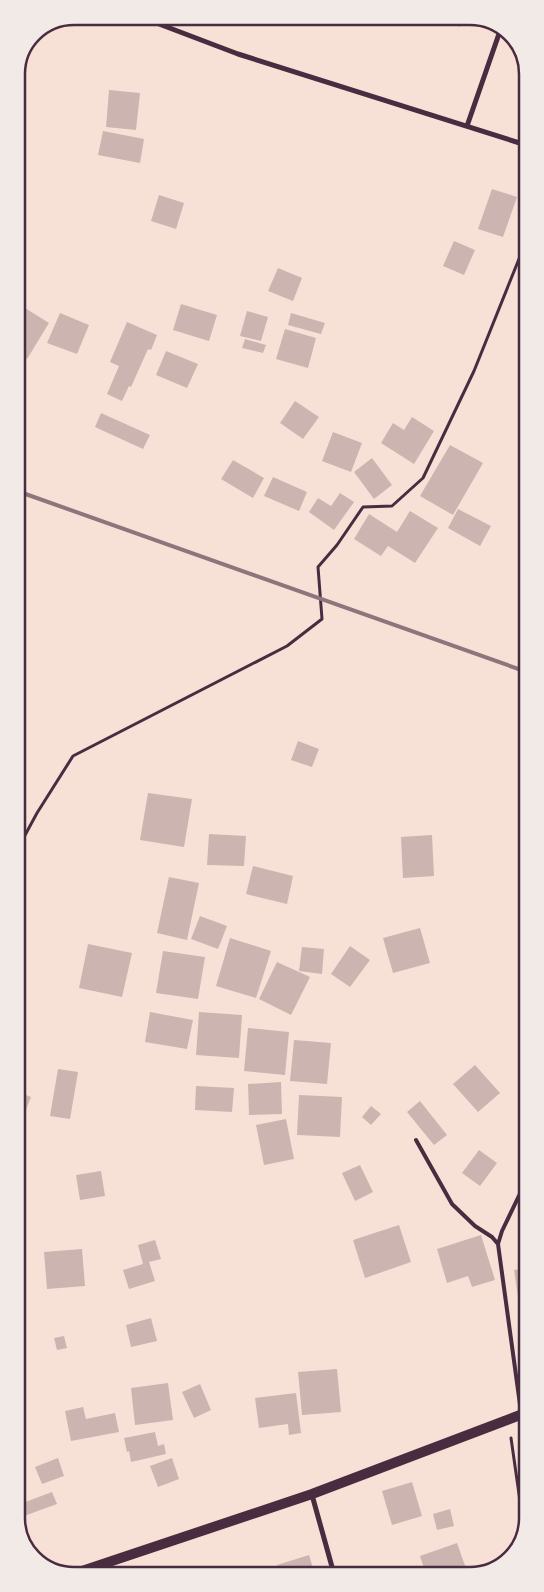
<svg xmlns="http://www.w3.org/2000/svg" width="544" height="1592" font-family="'Nunito Sans',sans-serif">
<rect width="100%" height="100%" fill="#f7e1d7"/>
<path fill="#ccb4b1" d="M430,16H464L460,27Z
M109,90L140,93L136,130L106,127Z
M103,131L144,139L140,163L98,155Z
M492,189L517,197L503,237L478,229Z
M159,195L184,203L176,229L151,221Z
M454,241L475,250L464,275L443,266Z
M278,268L302,278L293,301L268,291Z
M17,303L49,323L27,359L17,353Z
M181,304L217,315L209,341L173,330Z
M247,311L268,317L261,341L240,336Z
M60,313L89,325L77,354L47,343Z
M291,313L325,323L321,334L288,325Z
M127,322L157,335L151,350L148,349L131,387L129,386L122,401L107,394L119,366L110,362Z
M285,329L316,338L308,368L276,359Z
M245,339L266,345L263,353L242,348Z
M166,351L198,364L187,388L156,375Z
M295,401L319,417L303,439L280,423Z
M101,413L150,435L143,449L95,427Z
M412,417L434,431L414,464L381,443L393,423L404,430Z
M333,432L362,443L351,472L322,461Z
M450,445L483,463L453,515L420,496Z
M372,458L392,485L374,499L354,472Z
M233,460L264,478L253,498L221,479Z
M273,477L307,492L299,511L264,496Z
M340,493L354,502L334,530L309,512L318,498L331,506Z
M458,509L491,526L480,546L448,528Z
M410,511L438,528L415,563L388,546L381,556L354,539L369,514L397,532Z
M298,741L319,749L312,767L291,760Z
M148,793L192,799L184,847L140,840Z
M209,834L246,836L244,866L207,865Z
M432,835L434,876L403,878L401,837Z
M253,866L293,876L287,904L246,894Z
M169,877L199,883L187,940L157,933Z
M200,916L227,926L218,949L191,939Z
M420,928L430,963L393,973L383,938Z
M230,938L271,951L256,998L216,986Z
M88,944L132,953L122,997L79,988Z
M350,946L370,960L350,987L331,974Z
M302,947L324,949L322,974L299,971Z
M163,951L205,957L198,999L156,993Z
M277,962L310,977L291,1015L259,999Z
M150,1012L193,1020L187,1049L145,1042Z
M199,1012L242,1015L239,1058L196,1055Z
M248,1028L289,1032L285,1075L244,1071Z
M294,1040L331,1043L327,1084L290,1081Z
M475,1065L500,1093L478,1112L453,1084Z
M58,1069L78,1072L70,1119L50,1116Z
M281,1082L282,1114L249,1115L248,1084Z
M196,1086L234,1088L232,1112L195,1110Z
M18,1092L31,1097L18,1130Z
M299,1095L342,1097L340,1137L297,1135Z
M420,1101L447,1135L434,1145L407,1112Z
M371,1106L381,1114L371,1125L362,1117Z
M286,1119L294,1159L264,1165L256,1125Z
M479,1150L497,1163L480,1186L462,1173Z
M360,1165L373,1192L355,1201L342,1173Z
M101,1171L105,1196L80,1200L76,1175Z
M399,1225L411,1262L365,1278L353,1240Z
M481,1235L495,1280L472,1287L468,1276L447,1283L437,1249Z
M155,1240L161,1259L149,1262L155,1281L129,1289L123,1270L143,1264L138,1245Z
M82,1249L85,1286L47,1289L44,1252Z
M527,1268V1322L522,1323L514,1270Z
M151,1318L157,1341L131,1347L126,1325Z
M527,1324L528,1343H526L524,1325Z
M64,1336L67,1348L57,1350L54,1338Z
M337,1369L341,1412L302,1415L298,1372Z
M168,1383L173,1420L135,1425L131,1388Z
M200,1384L211,1410L194,1418L182,1392Z
M296,1393L301,1433L289,1435L288,1424L259,1428L255,1398Z
M83,1407L86,1419L115,1413L119,1432L71,1441L65,1411Z
M528,1431V1457L525,1458L518,1434Z
M155,1432L158,1446L164,1444L166,1454L131,1462L129,1451L127,1452L124,1438Z
M58,1458L64,1476L42,1484L35,1467Z
M172,1458L179,1479L158,1487L150,1466Z
M412,1482L422,1516L392,1525L382,1491Z
M52,1492L57,1504L24,1516L20,1504Z
M450,1509L454,1526L437,1530L433,1514Z
M457,1543L468,1574H426L420,1556Z
M309,1555L315,1575H280L277,1565Z"/>
<g fill="none" stroke-linecap="round" stroke-linejoin="round">
<path stroke="#4a2c40" stroke-width="3" d="M17,850L37,813L73,756L287,646L322,619L318,567L337,545L363,507L392,506L423,478L474,371L523,249L526,227
M511,1438L524,1529"/>
<path stroke="#4a2c40" stroke-width="4" d="M416,1140L452,1204L475,1226L492,1237L498,1244
M521,1412L498,1244L502,1231L527,1179"/>
<path stroke="#4a2c40" stroke-width="5" d="M138,16L238,54L526,145
M467,126L501,28
M312,1495L334,1574"/>
<path stroke="#4a2c40" stroke-width="10" d="M70,1575L312,1494L528,1412"/>
<path stroke="#8f747c" stroke-width="4" d="M17,491L527,672"/>
</g>
<path d="M0 0H544V1592H0ZM74 25H470A49 49 0 0 1 519 74V1518A49 49 0 0 1 470 1567H74A49 49 0 0 1 25 1518V74A49 49 0 0 1 74 25Z" fill="#f1eae7" fill-rule="evenodd"/>
<path fill="none" stroke="#4a2c40" stroke-width="2.5" d="M74 25H470A49 49 0 0 1 519 74V1518A49 49 0 0 1 470 1567H74A49 49 0 0 1 25 1518V74A49 49 0 0 1 74 25Z"/>
</svg>
